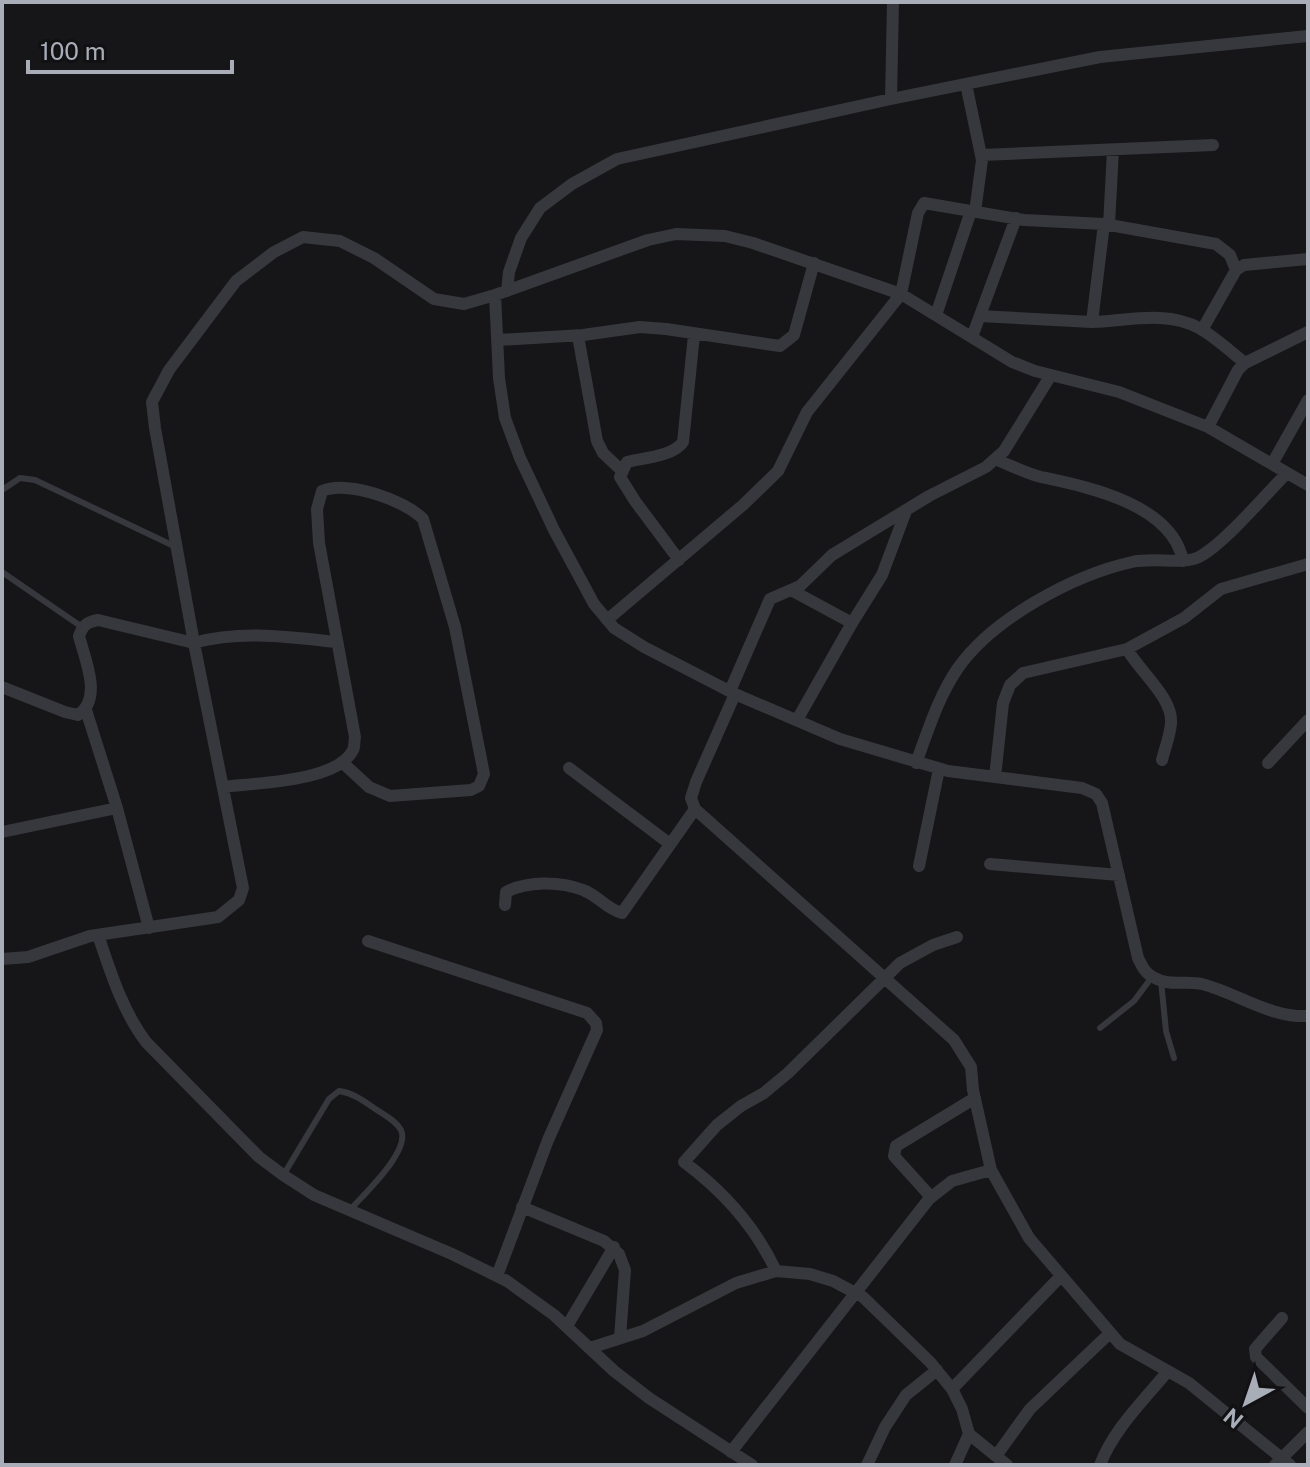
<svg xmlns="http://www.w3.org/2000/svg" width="1310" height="1467" font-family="'Public Sans',sans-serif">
<rect width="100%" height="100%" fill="#161618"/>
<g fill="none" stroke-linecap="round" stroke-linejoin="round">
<path stroke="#37383d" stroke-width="6" d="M2,490L20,478L35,480L176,547
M2,572L82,627
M1161,981L1166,1031L1174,1058
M1100,1028L1134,1001L1152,977
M284,1174L329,1099L339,1091C354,1093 365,1102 377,1110C386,1116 396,1121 401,1130C411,1151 363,1195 349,1211"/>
<path stroke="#37383d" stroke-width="12" d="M966,84L982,160L975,212
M891,99L893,2
M982,155L1213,145
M1104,224L1092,322C1127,321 1166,310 1199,328C1215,337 1230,351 1245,363
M1109,225L1113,150
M507,291L509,272L521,238L540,208L572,184L617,159L891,99L1100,57L1308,36
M495,295L499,378L505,418L520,458L554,530L594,604L614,628L644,647L735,694L840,739L948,771L1082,788L1096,794L1102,803L1138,958C1142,966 1145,973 1153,977C1169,987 1185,980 1202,984C1237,993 1270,1018 1308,1016
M936,315L971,211
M980,316L1092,322
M1202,330L1236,270L1244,265L1308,259
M578,336L597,441L603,453L621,470
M972,337L1016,218
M498,340L583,335L640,327L666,329L780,346L794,335L814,263
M1208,427L1238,370L1245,363L1308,332
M995,459C1010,465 1025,473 1041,477C1088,487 1172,504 1183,561
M1272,464L1308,400
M679,560L635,501L620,477L627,462C643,458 674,456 683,442L694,335
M791,590L852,623
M607,620L743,505L778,471L807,412L901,294L918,213L924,203L1024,220L1104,224L1216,244L1230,255L1236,270
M1127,649C1140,672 1173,698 1171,723C1170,736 1165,748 1162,760
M2,687L65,712L78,715C103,699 85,660 79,636C83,625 87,622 98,620L194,643C240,630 289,637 336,642
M730,691L770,599L800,586L832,555L929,496L986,467L1004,451L1051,375
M735,694L696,782L691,798L695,809L954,1040L971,1067L973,1090L991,1170L1029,1238L1120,1344L1189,1383L1290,1465
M86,710L117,808L149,928
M797,720L852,623L882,575L906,511
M916,763C928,731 938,697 958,668C993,618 1074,575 1132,562C1152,557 1184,565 1199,557C1224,544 1265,495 1287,473
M1268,763L1308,720
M569,768L670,844
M995,777L1003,703L1010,685L1023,673L1127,649L1184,618L1221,589L1308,564
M223,787C254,783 338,782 353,750C355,746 354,741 355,737L319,543L317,509L322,491C347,480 405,500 423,519L455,627L484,774L479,786L471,790L390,796L369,787L342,762
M2,832L117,808
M990,864L1119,875
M919,866L939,769
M505,905L506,892C527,881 560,881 583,890C597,895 607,909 622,913L695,809
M98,935C111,973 122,1010 146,1042L259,1157L283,1175L314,1195L452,1254L507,1281L554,1315L614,1371L649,1398L752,1465
M368,941L587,1013L596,1023L597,1030L548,1140L497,1276
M2,959L28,957L90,936L218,917L239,900L243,888L194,643L155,428L152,402L169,370L236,281L274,252L303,237L340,241L374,258L434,299L464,304L495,295L648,240L676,234L725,236L753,243L901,294L1012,362L1035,371L1119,392L1208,427L1308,485
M931,1197L894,1156L896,1146L975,1098
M522,1207L604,1241L619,1254L625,1270L620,1338
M776,1271C756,1228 723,1191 684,1162L717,1125L741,1106L764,1093L788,1073L900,963L933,945L957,937
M1282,1318L1255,1349L1256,1357L1308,1408
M567,1326L614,1247
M590,1348L643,1331L736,1283L776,1271L810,1274L833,1281L863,1297L930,1362L952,1389L962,1409L969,1434L1007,1465
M952,1389L1061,1276
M731,1452L929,1199L952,1181L991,1170
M996,1456L1030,1409L1110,1333
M867,1465L885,1427L906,1395L937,1370
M955,1465L969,1434
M1100,1465C1113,1430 1144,1400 1168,1371
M1275,1465L1308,1432"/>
</g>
<rect width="1310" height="1467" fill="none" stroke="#a8adb8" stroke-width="8"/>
<g transform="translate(1246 1403) rotate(220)" stroke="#111113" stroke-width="6" paint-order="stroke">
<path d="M0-6L14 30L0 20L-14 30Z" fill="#a8adb8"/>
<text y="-12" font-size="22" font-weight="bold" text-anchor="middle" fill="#a8adb8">N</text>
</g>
<path d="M28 60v12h204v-12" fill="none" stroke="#a8adb8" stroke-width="4"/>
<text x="40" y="60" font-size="24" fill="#a8adb8" stroke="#111113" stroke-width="6" paint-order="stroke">100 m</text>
</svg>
